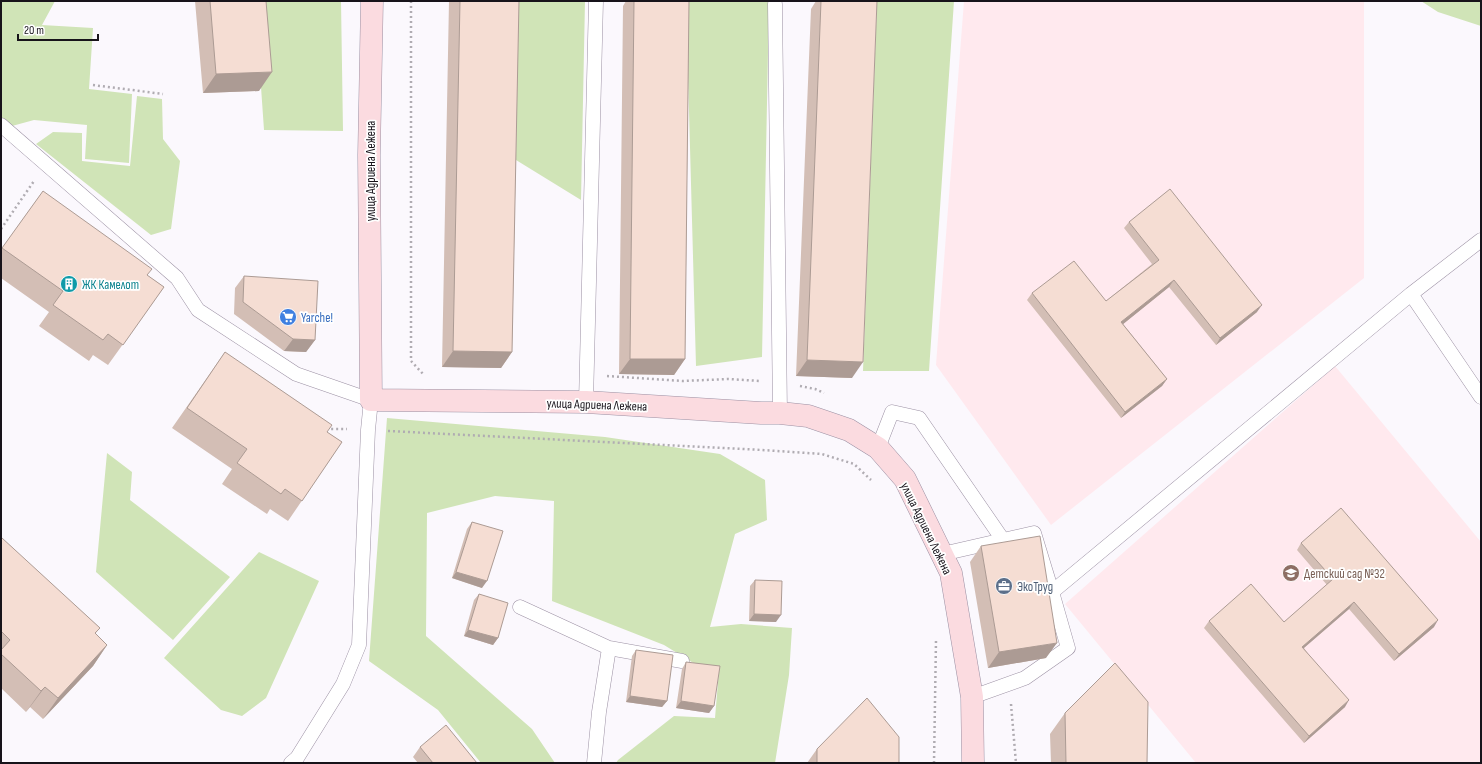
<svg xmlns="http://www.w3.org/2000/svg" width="1482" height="764" font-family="'Sofia Sans Condensed',sans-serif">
<rect width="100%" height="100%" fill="#fbf8fd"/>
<path fill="#ffe9ee" d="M964,1H1364V278L1051,525L936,365Z
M1335,366L1481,542V763H1196L1065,604Z"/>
<path fill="#d0e4b7" d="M1,1H55L42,25L93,28L89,89L132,94L129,163L85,159L87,125L34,120L1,129Z
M255,1H341L343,131L264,130Z
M517,1H585L581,200L516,160Z
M686,1H769L762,357L696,366Z
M877,1H954L929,371H863Z
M1421,1H1481V26L1438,12Z
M137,96L162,99L163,139L180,161L171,229L151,235L36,144L53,132L82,133V161L130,166Z
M387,418L605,437L720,454L765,480L767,520L735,534L710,627L741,624L792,628L789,675L775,763H616L618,760L674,716L715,718L719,670L695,664L664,645L552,601L554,501L495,496L427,513L426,636L532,729L555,763H481L438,710L369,661Z
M107,453L132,472L130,500L230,577L173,640L96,572Z
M259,552L319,581L266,698L242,716L221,710L164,658Z"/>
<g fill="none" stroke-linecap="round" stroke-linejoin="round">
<g stroke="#9c91a4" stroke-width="15">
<path id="lane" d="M775,4L780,413
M1,125L177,278L198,310L296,374L371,400L368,430L359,645L343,684L297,758L291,763
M1411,294L1481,397
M586,402L596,1
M878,448L892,412L919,418L1003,540
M942,554L1034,533L1052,592
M520,607L609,648L682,661
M972,697L1025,678L1068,648L1052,592L1411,294L1481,240
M594,763L599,712L609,648"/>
</g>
<g stroke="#9c91a4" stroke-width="23">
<path id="secondary" d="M372,1L369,155L371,400L586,402L761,413H780L808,416L849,430L878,448L905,479L951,573L972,697L973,763"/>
</g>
<path stroke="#b0acb2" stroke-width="2.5" stroke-dasharray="2 3" stroke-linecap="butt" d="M411,1V361L424,375
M93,85L163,94
M1,229L34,181
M607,376L683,381L728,379L760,381
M800,386L815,389L824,393
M327,427L329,429H347
M388,431L762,450L822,454L854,464L871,480
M1011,704L1016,763
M934,763L936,640"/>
<use href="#lane" stroke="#fff" stroke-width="14"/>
<use href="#secondary" stroke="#fbdbe0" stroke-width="22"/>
</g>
<path fill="#d3beb5" d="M195,1H266L259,91L203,93Z
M449,1H519L512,352L501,368L442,367Z
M626,1H689L685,359L674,375L619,374L623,6Z
M816,1H877L852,378L796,376L811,9Z
M43,191L147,275L164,287L108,365L93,355L89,361L39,326L49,312L1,278V250Z
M1129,222L1257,312L1216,345L1169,287L1123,324L1167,379L1162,386L1121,418L1027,300L1032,293L1106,301L1152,264L1124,228Z
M244,276L315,340L306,352L284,351L234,314L235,288Z
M225,352L327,432L342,442L288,521L270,509L267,514L222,484L232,469L172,428Z
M472,522L482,588L452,578L467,529Z
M1,539L100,628L95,634L107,645L93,666L43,719L30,707L26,712L1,688Z
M1301,543L1434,627L1394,661L1349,609L1304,648L1345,707L1304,743L1204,628L1209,621L1284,622L1327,585L1297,550Z
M981,546L1046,658L988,668L970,562Z
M755,580L776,622L749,621L750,586Z
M479,594L498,638L493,645L464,636L474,600Z
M636,650L667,701L662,707L626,702L632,656Z
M686,662L714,706L709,713L676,708L682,669Z
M1065,713L1147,763H1051L1050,734Z
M420,747L477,763H418L413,757Z
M817,749L899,763H807Z"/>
<path fill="#ac9b94" d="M272,72L259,91L203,93L216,74Z
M1174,280L1169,287L1117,329L1121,322Z
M1262,305L1257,312L1216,345L1220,338Z
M293,339L315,340L306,352L284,351Z
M453,351L512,352L501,368L442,367Z
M630,359H685L674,375L619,374Z
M807,360L863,362L852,378L796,376Z
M1167,379L1162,386L1121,418L1125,412Z
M456,572L487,581L482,588L452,578Z
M1354,602L1349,609L1298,653L1302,647Z
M754,614L781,615L776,622L749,621Z
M1438,620L1434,627L1394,661L1399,654Z
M468,630L498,638L493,645L464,636Z
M1057,643L1046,658L988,668L999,652Z
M107,645L93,666L43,719L58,698Z
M45,687L30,707L26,712L41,691Z
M630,696L667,701L662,707L626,702Z
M1349,700L1345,707L1304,743L1309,736Z
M681,701L714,706L709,713L676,708Z"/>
<path fill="#f5ddd3" stroke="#ac9b94" d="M210,1H266L272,72L216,74Z
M460,1H519L512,352L453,351Z
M634,1H689L685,359H630Z
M821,1H877L863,362L807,360Z
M1170,189L1262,305L1220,338L1174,280L1121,322L1167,379L1125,412L1032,293L1074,261L1106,301L1159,260L1129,222Z
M43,191L152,269L147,275L164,287L123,345L108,334L103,340L53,305L63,291L2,248Z
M244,276L318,281L315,340L293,339L243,302Z
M225,352L332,425L327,432L342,442L302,501L285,489L281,494L237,463L247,449L187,408Z
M1341,508L1438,620L1399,654L1354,602L1302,647L1349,700L1309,736L1209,621L1251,584L1284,622L1333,579L1301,543Z
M472,522L503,531L487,581L456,572Z
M1040,536L1057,643L999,652L981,546Z
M2,538L100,628L95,633L107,645L58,698L45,687L41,691L1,654V650L10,640L1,631V539Z
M755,580L782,581L781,615L754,614Z
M479,594L508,603L498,638L468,630Z
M636,650L673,655L667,701L630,696Z
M686,662L720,666L714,706L681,701Z
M1115,663L1148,702L1147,763H1066L1065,713Z
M867,698L899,737V763H817V749Z
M446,725L477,763H433L420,747Z"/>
<defs>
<g id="building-disc" transform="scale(0.9)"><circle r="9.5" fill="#0f9aa8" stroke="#fff"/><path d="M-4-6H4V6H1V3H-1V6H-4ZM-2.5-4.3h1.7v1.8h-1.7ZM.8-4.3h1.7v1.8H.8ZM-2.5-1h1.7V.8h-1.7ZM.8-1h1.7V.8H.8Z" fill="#fff"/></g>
<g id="supermarket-disc" transform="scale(0.9)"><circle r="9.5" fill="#3f7fe0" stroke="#fff"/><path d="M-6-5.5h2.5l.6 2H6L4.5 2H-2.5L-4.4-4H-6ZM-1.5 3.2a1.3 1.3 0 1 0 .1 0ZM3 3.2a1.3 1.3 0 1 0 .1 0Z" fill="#fff"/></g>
<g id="school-disc" transform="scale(0.9)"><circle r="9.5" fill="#8d6e63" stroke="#fff"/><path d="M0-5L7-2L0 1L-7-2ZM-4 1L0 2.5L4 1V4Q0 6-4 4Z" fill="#fff"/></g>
<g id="office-disc" transform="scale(0.9)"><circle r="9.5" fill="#5c6f8a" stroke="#fff"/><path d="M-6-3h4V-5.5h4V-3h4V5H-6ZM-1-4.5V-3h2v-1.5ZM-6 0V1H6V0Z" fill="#fff"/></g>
</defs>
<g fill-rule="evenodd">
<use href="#building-disc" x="69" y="284"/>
<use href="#supermarket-disc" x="288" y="317"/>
<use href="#school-disc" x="1291" y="573"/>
<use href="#office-disc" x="1004" y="586"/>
</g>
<g text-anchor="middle" stroke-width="3.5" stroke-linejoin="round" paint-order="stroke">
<g font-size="13" fill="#17131a" stroke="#fff">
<text transform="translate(370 171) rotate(-90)" y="5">улица Адриена Лежена</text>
<text transform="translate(597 404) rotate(2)" y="5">улица Адриена Лежена</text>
<text transform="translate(927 528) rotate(64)" y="5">улица Адриена Лежена</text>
</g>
<g font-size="13" fill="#0d838f" stroke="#fff" text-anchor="start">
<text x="82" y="289">ЖК Камелот</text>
</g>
<g font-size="13" fill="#366cbe" stroke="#fff" text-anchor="start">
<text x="301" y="322">Yarche!</text>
</g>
<g font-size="13" fill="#785e54" stroke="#fff" text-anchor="start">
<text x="1304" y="578">Детский сад №32</text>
</g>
<g font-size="13" fill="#4e5e75" stroke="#fff" text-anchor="start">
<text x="1017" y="591">ЭкоТруд</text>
</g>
</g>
<rect width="1482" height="764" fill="none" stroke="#17131a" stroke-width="4"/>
<path d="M18 34v6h80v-6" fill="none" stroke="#17131a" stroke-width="2"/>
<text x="24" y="34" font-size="12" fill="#17131a" stroke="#ffffff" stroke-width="3" paint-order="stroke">20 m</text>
</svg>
